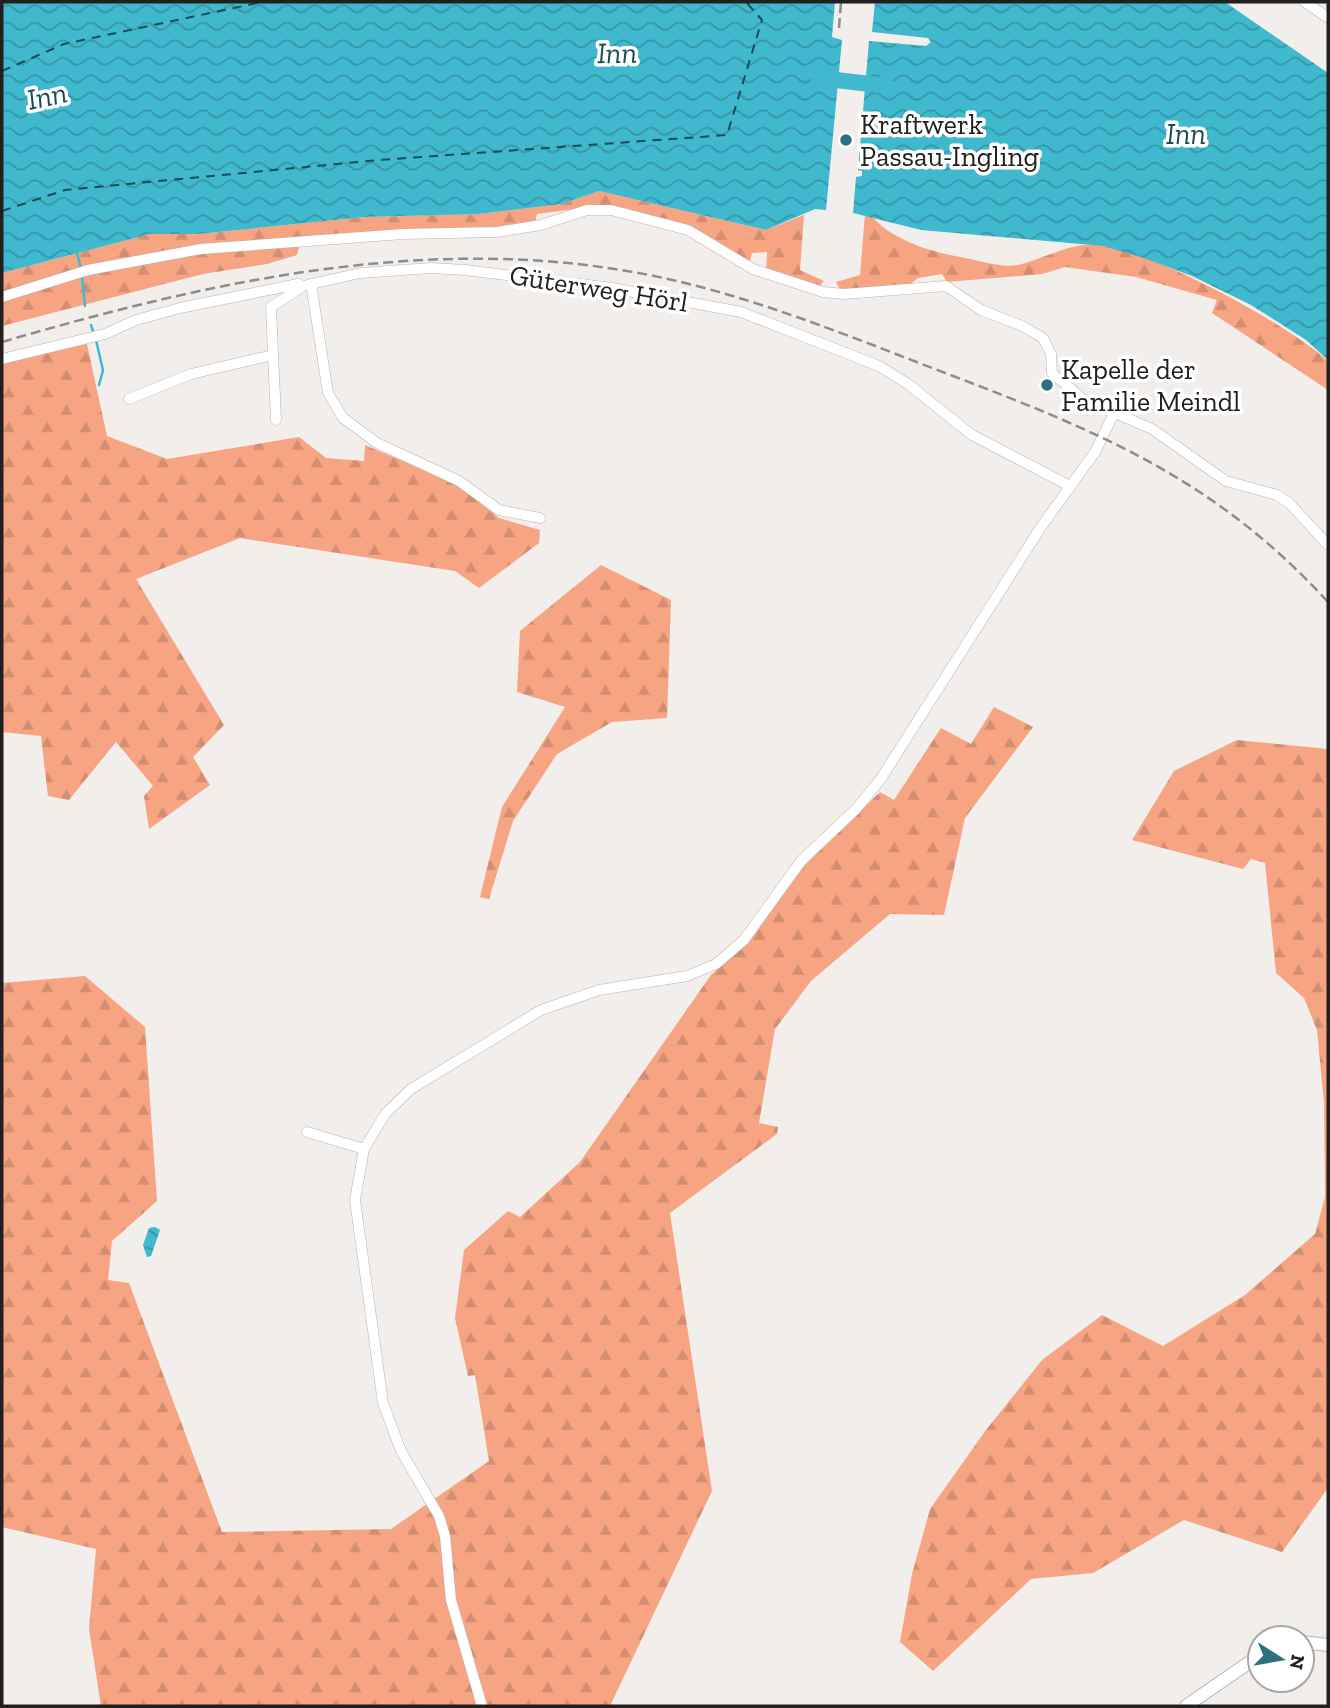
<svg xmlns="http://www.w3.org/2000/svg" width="1330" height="1708" font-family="'Zilla Slab',serif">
<defs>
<pattern id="forest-firs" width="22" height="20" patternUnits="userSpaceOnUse" patternTransform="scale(1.75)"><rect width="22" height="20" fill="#f6a482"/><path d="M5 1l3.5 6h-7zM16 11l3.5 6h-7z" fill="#d38d70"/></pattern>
<pattern id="water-waves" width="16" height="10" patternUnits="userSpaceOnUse" patternTransform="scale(1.75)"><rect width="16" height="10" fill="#40b9ce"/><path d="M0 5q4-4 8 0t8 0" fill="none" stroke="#3596a7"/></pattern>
</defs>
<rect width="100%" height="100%" fill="#f1eeec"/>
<path fill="url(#forest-firs)" d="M599,191L766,230L804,215L800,270L824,281L818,288L766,271L767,252L752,253L749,264L685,225L653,216L605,205L537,214L535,223L501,229L301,239L297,255L267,264L203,274L2,326V273L150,234H199L365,217L479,214L562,204Z
M865,214C876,218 880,226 890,232C914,247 938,253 965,258C980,261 1003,268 1018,265C1040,260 1062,247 1085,245C1135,239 1291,326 1328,361V390L1212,313L1217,300L1136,277L1065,267L1042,274L947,282L942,274L918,278L909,285L840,290L836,282L860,275Z
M87,344L107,436L167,459L299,437L326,458L364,461L365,445L457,484L499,518L540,530L539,543L479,588L455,571L240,538L136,579L224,725L193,757L210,785L149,829L144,796L153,786L116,742L69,800L48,796L41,736L2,732V363Z
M601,565L671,600L667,718L612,722L557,754L513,821L489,899L480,897L502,807L565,707L517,692L520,631Z
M994,707L1033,727L965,818L944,915L890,914L811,981L775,1029L759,1123L778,1127L777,1134L670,1213L712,1491L610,1706H101L89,1629L96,1549L2,1527V983L85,976L145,1027L157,1201L112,1241L108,1280L129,1283L222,1532L391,1529L489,1461L475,1375L468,1376L455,1318L464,1250L508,1211L520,1217L580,1162L711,975L748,943L805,865L880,792L894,800L941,728L971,744Z
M1237,740L1328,749V1488L1282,1552L1184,1520L1093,1573L1031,1579L933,1671L900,1642L912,1574L930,1509L986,1430L1042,1360L1102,1315L1163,1346L1245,1295L1315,1234L1325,1197L1324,1103L1317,1030L1304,998L1276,973L1265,863L1251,859L1243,869L1132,840L1174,771Z"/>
<path fill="url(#water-waves)" d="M2,2H835L832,37L842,40L826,210L815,209L766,230L599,191L562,204L479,214L365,217L199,234H150L2,273Z
M875,2H1225L1328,73V360L1306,340L1251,305L1192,276L1141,257L1103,246L921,230L853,213L856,177L862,176V171L858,170L869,41L926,46L931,42L928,38L872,32Z
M155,1227L160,1230L151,1256L147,1257L143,1245L149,1228Z"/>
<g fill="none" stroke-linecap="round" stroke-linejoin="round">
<path stroke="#40b9ce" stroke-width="2.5" d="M77,253L81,268
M82,276L85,306
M91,325L94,334
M96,340L103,370L99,385"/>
<path stroke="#40b9ce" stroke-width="16" d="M819,78L887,86"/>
<path stroke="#194c55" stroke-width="2" stroke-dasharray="9 7" stroke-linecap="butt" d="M2,71L64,44L262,2
M2,211L65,190L379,160L727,135L762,20L746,2"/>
<g stroke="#b6b3b1" stroke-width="11">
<path id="minor" d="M1305,2L1328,18
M311,284L328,393L343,418L377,443L459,481L499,510L540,518
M2,297L88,270L201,249L403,234L497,232L541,225L587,210H611L688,230L753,269L823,292L844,294L946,286L981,310L1022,326L1043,338L1051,354L1052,373L1083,399L1152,429L1226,481L1277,495L1289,503L1328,545
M2,359L105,334L136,320L180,308L298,284L303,286L360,273L431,268L465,270L612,288L741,312L879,366L908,384L972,435L1070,486
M129,399L191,374L273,355
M276,420L271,307L303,286
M307,1132L364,1149
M482,1706L451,1600L445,1536L439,1516L401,1451L383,1403L355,1200L364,1149L385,1114L411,1089L541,1010L599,990L687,976L716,964L744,940L801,861L856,809L880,780L1041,527L1095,452L1114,413"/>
</g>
<g stroke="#b6b3b1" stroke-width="14">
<path id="tertiary" d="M1302,1642L1328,1645
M1186,1706L1260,1655"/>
</g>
<use href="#minor" stroke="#fff" stroke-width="10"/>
<use href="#tertiary" stroke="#fff" stroke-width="12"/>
<path stroke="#8e8c8b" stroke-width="2.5" stroke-dasharray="10 5" stroke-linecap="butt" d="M839,28L841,2
M2,342C228,276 464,225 697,286C785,309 869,344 953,376C1103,433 1217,481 1328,602"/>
</g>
<g fill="#2b717e" stroke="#fff" stroke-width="2.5">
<circle cx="846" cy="140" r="7"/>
<circle cx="1047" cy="385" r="7"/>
</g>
<g text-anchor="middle" stroke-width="7" stroke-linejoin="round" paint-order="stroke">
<g font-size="28" fill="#21201f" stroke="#fff" text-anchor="start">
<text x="860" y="134">Kraftwerk<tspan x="860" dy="32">Passau-Ingling</tspan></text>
<text x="1061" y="379">Kapelle der<tspan x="1061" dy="32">Familie Meindl</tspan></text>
</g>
<g font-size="28" fill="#21201f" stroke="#fff">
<text transform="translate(599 288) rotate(9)" y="10">Güterweg Hörl</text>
</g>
<g font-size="30" font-style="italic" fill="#194c55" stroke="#fff">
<text transform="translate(617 53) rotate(-1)" y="10">Inn</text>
<text transform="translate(47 96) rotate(-12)" y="10">Inn</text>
<text x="1186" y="144">Inn</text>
</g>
</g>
<rect width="1330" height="1708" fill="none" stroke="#21201f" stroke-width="7"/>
<g transform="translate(1281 1659) rotate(101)"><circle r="33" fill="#ffffff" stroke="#a6a6a5" stroke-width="2"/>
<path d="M0-5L12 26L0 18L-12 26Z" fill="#2b717e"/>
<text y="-10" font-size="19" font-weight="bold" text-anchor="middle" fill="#21201f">N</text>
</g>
</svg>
